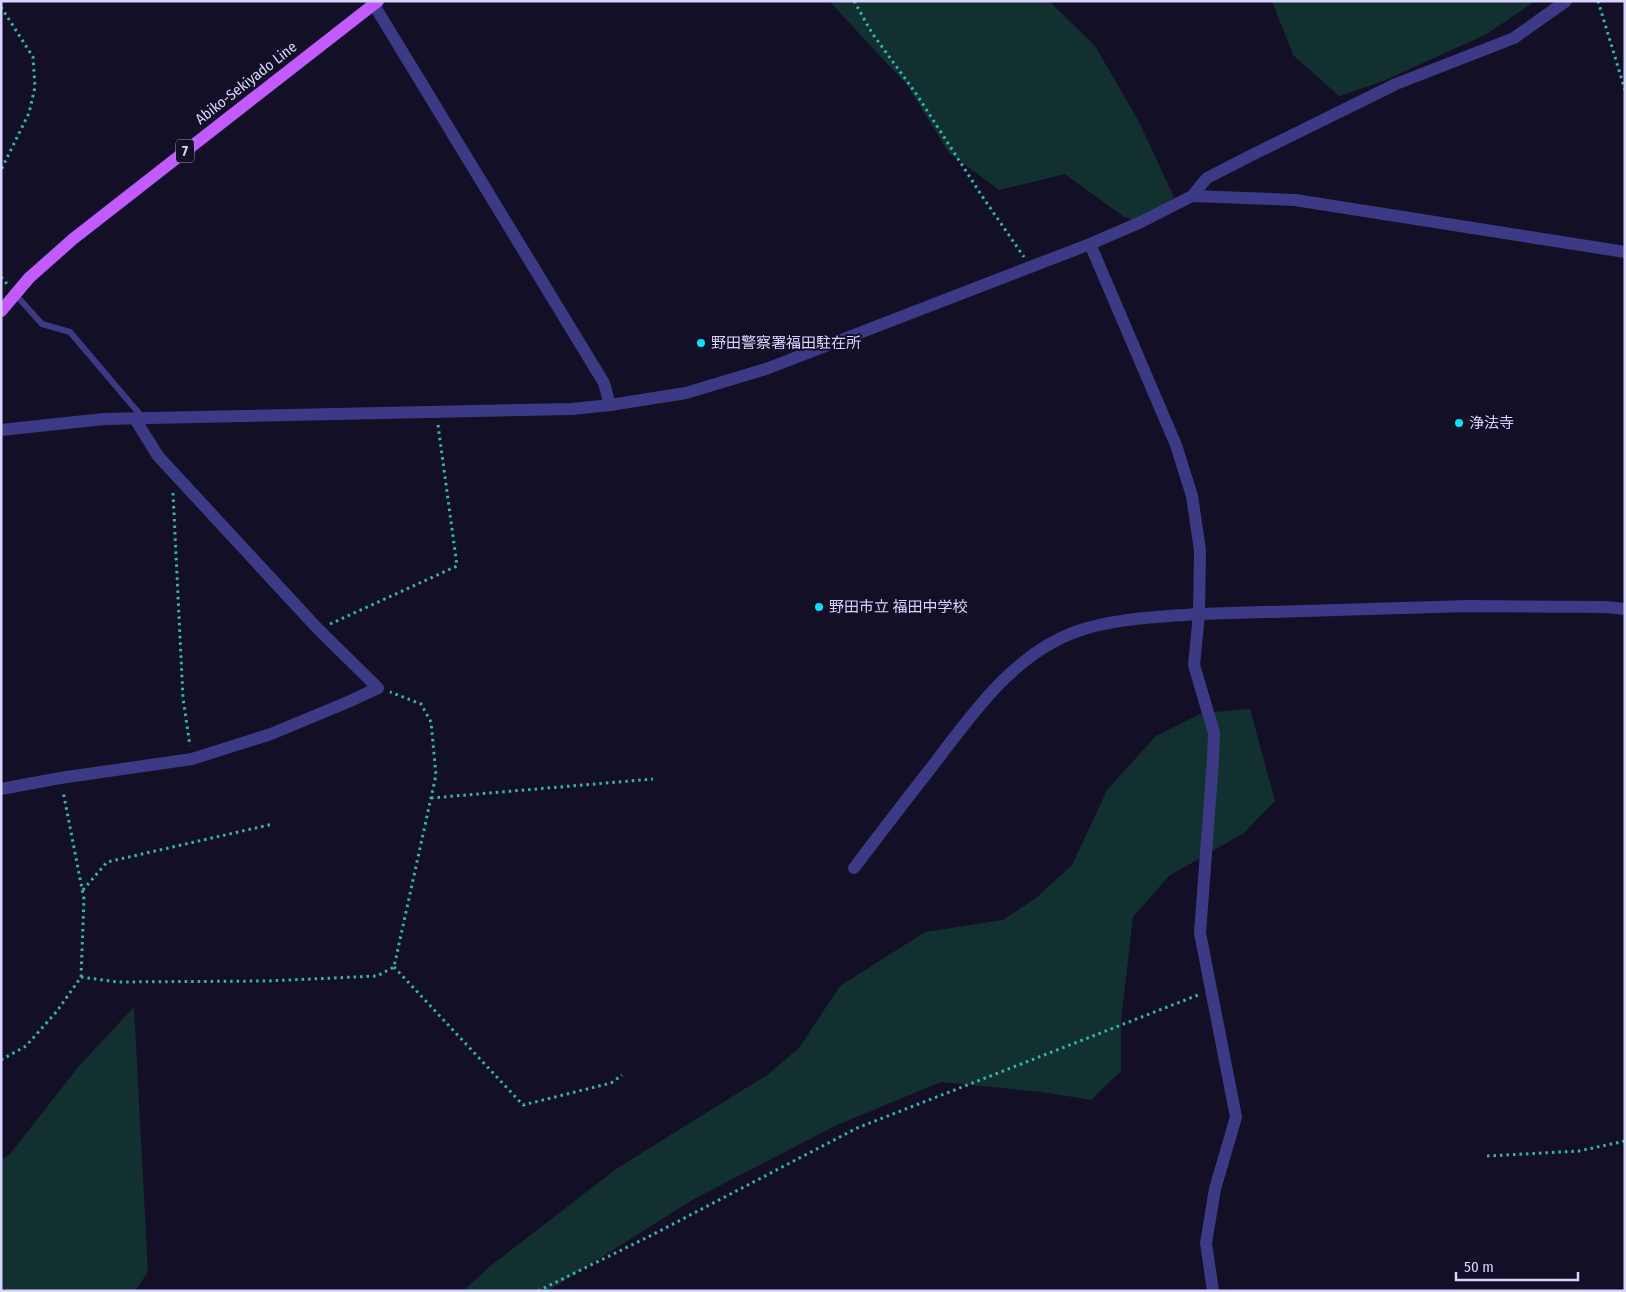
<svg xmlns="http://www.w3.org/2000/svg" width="1626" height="1292" font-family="'Fira Sans Condensed','Noto Sans JP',sans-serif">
<rect width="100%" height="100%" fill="#130f26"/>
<path fill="#12302f" d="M829,1H1049L1095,46L1138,120L1174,197L1147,224L1124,217L1065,174L999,190L949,153L907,85Z
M1272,1H1535L1487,34L1381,82L1339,96L1293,55Z
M1250,709L1275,801L1244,833L1169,876L1133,917L1121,1022V1071L1091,1100L1042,1092L941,1082L837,1125L694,1199L548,1291H463L488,1268L616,1169L767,1075L799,1048L840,986L925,932L1003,920L1036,898L1072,865L1107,790L1156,736L1202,713Z
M134,1007L148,1272L135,1291H1V1161L10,1154L79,1066Z"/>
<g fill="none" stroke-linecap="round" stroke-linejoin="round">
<path stroke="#2fb8b0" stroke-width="3" stroke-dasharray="2.5 4" stroke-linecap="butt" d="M854,1L872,33L917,95L982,196L1024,257
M1598,1L1625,90
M1,7L33,57L35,87L29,113L1,170
M1,277L7,284
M173,493L183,698L190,746
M330,624L457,566L438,425
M431,798L653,779
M83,890L107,862L273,824
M394,967L523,1105L611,1083L622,1075
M81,977L117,982L267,981L377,976L394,967L436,775L431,722L421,704L390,692
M1,1060L26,1046L57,1011L81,977L84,899L63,791
M1487,1156L1579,1151L1625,1141
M538,1291L650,1236L857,1128L1198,995"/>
<path stroke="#3d3a85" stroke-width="6" d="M15,294L42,324L70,332L143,418"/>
<path stroke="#3d3a85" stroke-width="12" d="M374,5L604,383L610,405
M1192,196L1207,178L1254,154L1396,84L1514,38L1566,1
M1090,244L1176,445L1192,496L1200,550L1199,614L1194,665L1214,733L1213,760L1200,933L1236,1117L1215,1189L1206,1243L1213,1291
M1,789L60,778L192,759L271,734L348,702L378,688L318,629L158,456L135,419
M854,868C879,835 905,801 931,768C970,717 1012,655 1075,632C1113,618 1160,617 1199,614L1469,606L1606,607L1625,609"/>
<path stroke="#3d3a85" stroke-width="12" d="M1,430L104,419L572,409L610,405L686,393L766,369L1090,244L1141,222L1192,196L1295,200L1625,252"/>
<path stroke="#c25bff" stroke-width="12" d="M1,311L29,278L73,239L378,1"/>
</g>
<g fill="#00e5ff" stroke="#130f26" stroke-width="2">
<circle cx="701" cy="343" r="5"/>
<circle cx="1459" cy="423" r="5"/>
<circle cx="819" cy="607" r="5"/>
</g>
<g text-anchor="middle" stroke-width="4" stroke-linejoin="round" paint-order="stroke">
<rect fill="#130f26" stroke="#9e99be" stroke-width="1" x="176" y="139.5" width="18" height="23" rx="4"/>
<g font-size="14" font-weight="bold" fill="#d9d4ff">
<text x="185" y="156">7</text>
</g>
<g font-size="15" fill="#d9d4ff" stroke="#130f26">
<text transform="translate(246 83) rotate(-38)" y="5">Abiko-Sekiyado Line</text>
</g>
<g font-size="15" fill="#d9d4ff" stroke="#130f26" text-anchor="start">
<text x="711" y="348">野田警察署福田駐在所</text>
<text x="1469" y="428">浄法寺</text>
<text x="829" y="612">野田市立 福田中学校</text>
</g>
</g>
<rect width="1626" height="1292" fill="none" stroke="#d9d4ff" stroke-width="5"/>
<path d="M1456 1272v8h122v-8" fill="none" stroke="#d9d4ff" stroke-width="2.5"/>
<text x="1464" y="1272" font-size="15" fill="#d9d4ff" stroke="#130f26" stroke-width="4" paint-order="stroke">50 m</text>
</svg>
